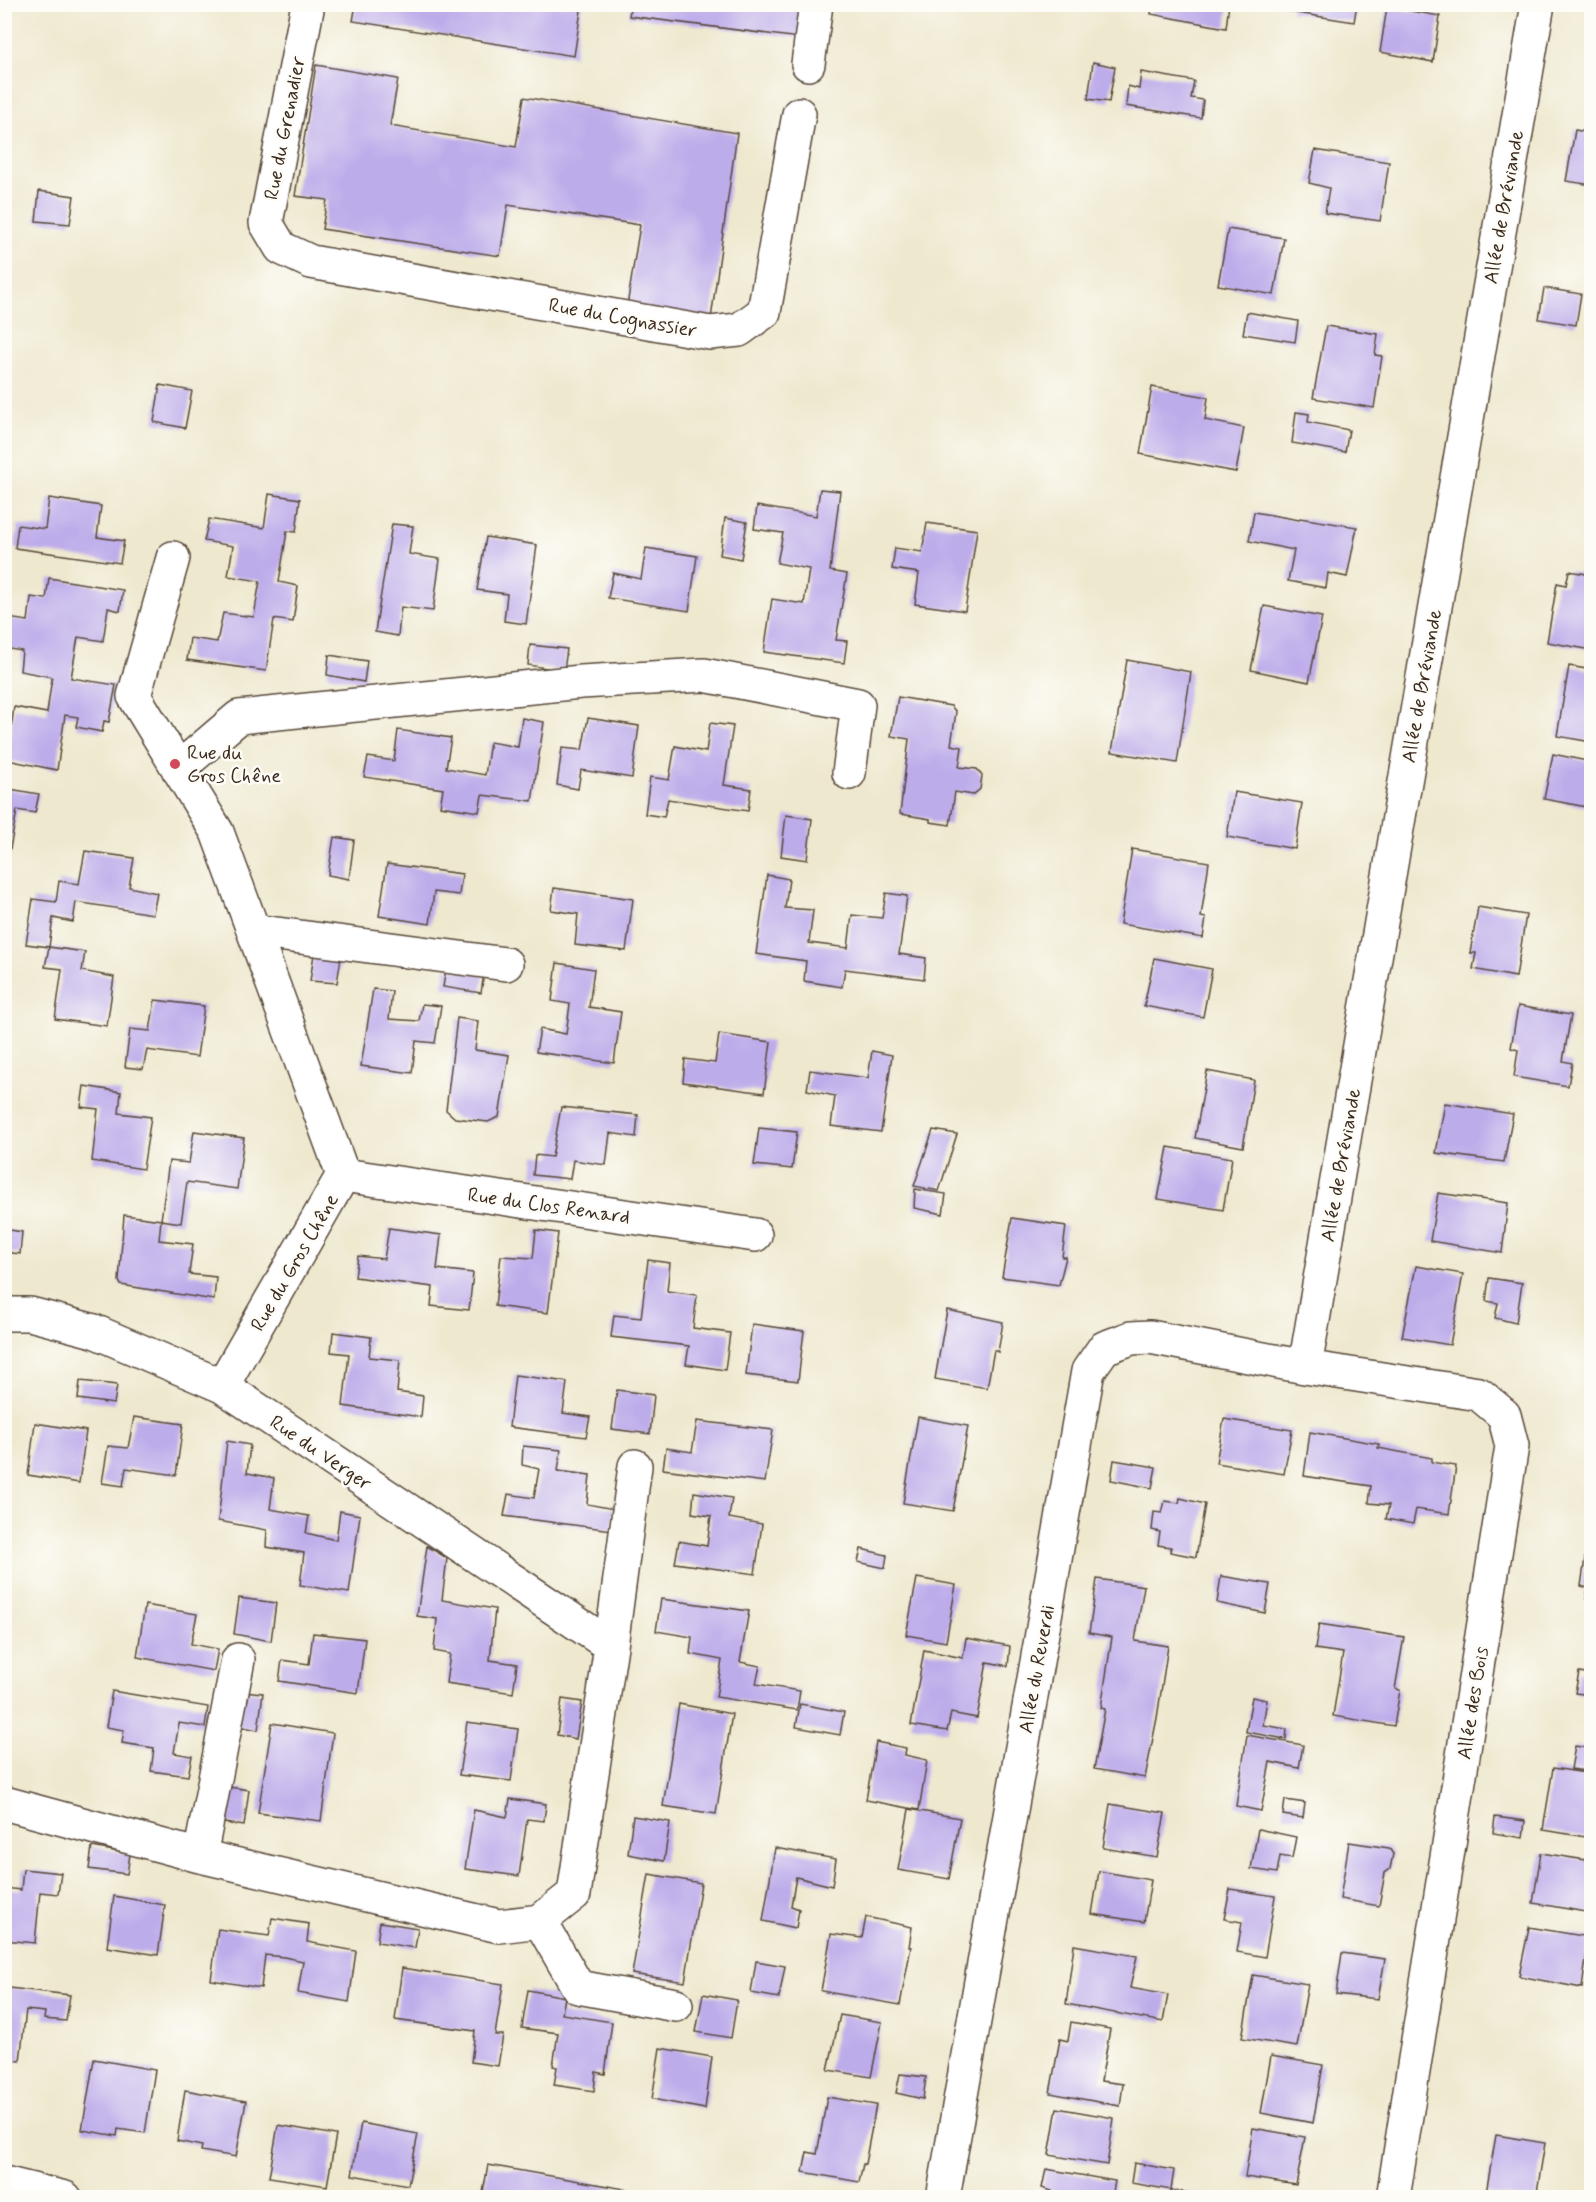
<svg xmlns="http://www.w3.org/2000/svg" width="1596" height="2202" font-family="Mynerve,sans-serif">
<rect width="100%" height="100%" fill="#fdfcf7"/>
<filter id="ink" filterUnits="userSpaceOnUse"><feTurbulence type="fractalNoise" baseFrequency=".0167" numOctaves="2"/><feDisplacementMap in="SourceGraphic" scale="12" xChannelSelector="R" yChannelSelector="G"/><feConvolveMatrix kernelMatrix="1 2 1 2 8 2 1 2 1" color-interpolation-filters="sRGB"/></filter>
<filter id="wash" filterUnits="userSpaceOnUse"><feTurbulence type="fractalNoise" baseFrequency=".008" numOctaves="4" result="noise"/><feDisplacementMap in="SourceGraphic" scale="24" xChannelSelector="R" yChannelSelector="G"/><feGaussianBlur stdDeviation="1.35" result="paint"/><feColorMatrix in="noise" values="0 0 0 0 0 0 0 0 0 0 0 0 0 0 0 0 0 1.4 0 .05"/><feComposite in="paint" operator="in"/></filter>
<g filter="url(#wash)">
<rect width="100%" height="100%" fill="#eee8ce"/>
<g id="blocks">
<path fill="#bdacea" d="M356,4H582L574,56L353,21Z
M631,4H803L799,38L629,16Z
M1152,4H1229L1226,28L1151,14Z
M1292,4H1357L1354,22L1291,12Z
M1387,7L1440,16L1433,62L1380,52Z
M1093,62L1115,67L1109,102L1088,99Z
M316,65L398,79L390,126L516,147L524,97L737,133L711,319L627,306L640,225L508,205L500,256L322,229L327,200L295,196Z
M1141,72L1194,81L1191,98L1203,100L1201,118L1126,106L1128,86L1139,89Z
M1575,130L1592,133V185L1566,181Z
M1315,150L1389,162L1380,221L1325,213L1329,188L1309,183Z
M39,191L74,196L70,224L36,221Z
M1228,229L1284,238L1274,295L1218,285Z
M1544,288L1581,294L1576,325L1539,319Z
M1247,312L1298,321L1295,342L1243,334Z
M1326,326L1378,334L1375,355L1382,356L1374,408L1313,398Z
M160,385L192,391L185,428L154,422Z
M1152,387L1208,397L1205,420L1244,428L1236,472L1140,454Z
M1296,412L1309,414L1308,422L1349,430L1345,452L1292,443Z
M820,489L840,491L830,571L847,574L836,640L847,641L844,663L764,652L772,599L804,604L809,569L777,563L783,533L754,529L757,506L816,516Z
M269,494L300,499L296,532L287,531L279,582L298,586L293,622L274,619L266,671L187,660L190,638L217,642L223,613L254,617L257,598L260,581L228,576L233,546L204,541L209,519L264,528Z
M49,498L101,506L97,537L124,541L120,563L15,548L18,525L45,529Z
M1254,512L1299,520L1300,518L1357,527L1347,577L1328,573L1326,588L1288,581L1294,550L1249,541Z
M725,518L747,522L741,559L720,555Z
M927,523L977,530L965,611L915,604L919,573L892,569L895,548L922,552Z
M392,524L413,526L409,554L440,559L433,611L401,607L398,636L375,632Z
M486,537L537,545L526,624L504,621L507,594L477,590Z
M646,548L697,556L689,611L608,598L613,573L641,579Z
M1569,571L1592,575V650L1547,642L1557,583L1566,585Z
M49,578L123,590L120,611L108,608L103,641L78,637L71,678L116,685L109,722L104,721L102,732L76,727L78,717L65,715L57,770L7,760L14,707L47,713L52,677L20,671L22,651L4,648L8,618L28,621L31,597L46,599Z
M1264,606L1322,617L1309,682L1251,670Z
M530,645L567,649L564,671L528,665Z
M329,655L367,661L364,682L327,675Z
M1127,660L1191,672L1177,763L1112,752Z
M1569,666L1592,670V742L1557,736Z
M898,697L951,706L956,712L951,745L962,747L959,767L977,769L982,776L980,789L973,795L955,792L950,825L930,822V819L900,814L909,739L891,736Z
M522,718L544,722L532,801L482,795L479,812L460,809L440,806L443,789L364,777L368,757L394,761L398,730L451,738L446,768L485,775L490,742L518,747Z
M588,718L639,726L632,778L581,770L578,789L557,785L562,748L582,750Z
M710,723L733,726L724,785L751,789L748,811L668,799L664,817L645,814L650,777L669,780L675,746L706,752Z
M1553,754L1592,762V808L1544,799Z
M4,788L39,794L35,813L17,810L8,860L4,859Z
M1234,792L1302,803L1295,849L1227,837Z
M786,815L812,819L807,860L781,856Z
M334,837L354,840L349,879L328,875Z
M1132,849L1209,862L1201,917L1206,918L1203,938L1120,924Z
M85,851L134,858L129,887L157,893L153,914L76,902L73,922L53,918L49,947L85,952L82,971L114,977L107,1026L55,1019L62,969L45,967L49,947L26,944L33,899L56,902L59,881L79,884Z
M387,864L462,874L459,895L434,892L430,924L379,916Z
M767,875L789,879L785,908L813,910L809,943L848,948L852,915L882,918L886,893L907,896L899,954L926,958L924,979L845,969L842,987L804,981L806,961L756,954Z
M554,888L633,899L626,951L575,945L578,914L551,910Z
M1478,907L1526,915L1516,977L1473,969L1476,953H1470Z
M314,954L341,958L337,983L310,981Z
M1154,958L1212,969L1203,1017L1144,1006Z
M557,963L594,969L589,1007L621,1012L614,1063L536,1052L540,1029L566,1034L570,1004L552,1001Z
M446,968L484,973L481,993L443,987Z
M373,989L392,991L389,1019L419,1021L422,1004L441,1006L435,1043L416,1041L412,1073L361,1066Z
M155,1000L204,1006L197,1057L147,1050L143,1069L125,1067L130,1029L150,1031Z
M1518,1006L1571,1015L1563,1061L1572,1063L1568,1086L1514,1077L1518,1050L1511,1048Z
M457,1018L478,1021L475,1050L509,1055L499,1117L488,1122L455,1118L446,1110Z
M719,1034L771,1042L764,1093L683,1082L685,1059L715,1063Z
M872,1051L892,1055L881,1132L831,1126L835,1096L807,1090L810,1070L868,1078Z
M1207,1071L1254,1080L1243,1147L1195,1138Z
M84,1086L121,1092L119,1113L151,1117L143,1169L92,1161L98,1109L81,1107Z
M1445,1103L1513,1114L1504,1162L1436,1153Z
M561,1107L638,1115L636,1137L610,1133L606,1165L573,1160L570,1179L533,1175L535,1155L552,1157Z
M759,1128L797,1132L792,1169L754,1165Z
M933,1130L957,1134L939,1191L914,1186Z
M194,1131L244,1138L237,1189L187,1182L181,1223L161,1220L169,1161L189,1163Z
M1168,1147L1232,1158L1223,1210L1158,1199Z
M915,1189L946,1194L943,1214L914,1208Z
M1438,1193L1508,1203L1502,1253L1430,1241Z
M124,1215L161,1220L159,1240L193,1244L189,1274L216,1277L214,1300L121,1285L119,1281Z
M1012,1218L1066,1226L1062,1257H1066L1059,1285L1002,1277Z
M389,1228L441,1235L437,1269L473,1273L469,1310L431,1306L433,1287L355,1277L358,1256L384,1259Z
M4,1229L22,1232L20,1254L4,1252Z
M536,1230L558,1233L548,1313L495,1306L501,1256L533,1258Z
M648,1260L670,1263L667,1291L697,1295L693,1328L730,1333L725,1370L686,1364L689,1346L611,1337L614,1315L641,1318Z
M1416,1266L1463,1274L1450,1345L1402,1337Z
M1489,1278L1522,1283L1516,1323L1495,1318L1498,1303L1486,1301Z
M947,1310L1003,1322L998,1352L994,1350L987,1388L935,1379Z
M752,1324L804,1331L798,1381L746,1375Z
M333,1332L371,1337L369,1357L400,1360L397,1392L423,1396L421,1417L343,1406L349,1354L331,1352Z
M515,1375L567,1382L563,1413L590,1417L586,1437L509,1427Z
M80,1381L117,1385L114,1404L78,1399Z
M617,1390L654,1395L650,1434L612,1429Z
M134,1417L183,1424L176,1475L126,1468L123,1486L102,1483L108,1446L128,1448Z
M918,1417L968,1426L953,1511L903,1503Z
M1224,1419L1292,1430L1284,1474L1216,1463Z
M697,1421L773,1430L765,1482L663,1469L666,1448L692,1452Z
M35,1423L86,1431L79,1483L28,1475Z
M1310,1432L1379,1444L1378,1448L1432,1458V1462L1456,1466L1449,1514L1416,1509L1413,1524L1386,1519L1389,1505L1369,1503L1371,1486L1304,1476Z
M227,1441L250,1445L247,1473L274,1478L270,1509L309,1516L306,1533L336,1540L340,1511L360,1515L349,1593L300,1585L304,1553L266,1547L267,1530L218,1521Z
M523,1446L561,1450L558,1471L590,1475L587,1504L614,1509L612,1530L504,1516L508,1494L534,1498L539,1469L522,1465Z
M1114,1460L1156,1467L1152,1488L1111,1480Z
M694,1492L732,1498L729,1518L762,1524L755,1574L675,1563L679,1541L707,1546L711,1516L692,1513Z
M1180,1498L1205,1504L1196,1557L1170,1552L1171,1547L1158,1545L1160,1532L1152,1530L1154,1512L1162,1513L1165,1501L1179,1503Z
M1590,1524H1592V1600L1586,1599L1588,1588L1581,1586Z
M427,1546L447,1558L442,1600L495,1609L490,1660L517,1664L513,1693L446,1683L450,1654L434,1651L437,1619L417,1616Z
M861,1549L887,1555L885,1568L858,1562Z
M1221,1576L1270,1584L1265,1613L1217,1603Z
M917,1578L956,1585L946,1642L906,1635Z
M1097,1579L1144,1586L1135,1641L1168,1646L1157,1718L1145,1778L1094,1769L1105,1709L1101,1708L1112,1637L1089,1633Z
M239,1598L276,1603L271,1641L234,1634Z
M661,1599L749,1611L740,1662L760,1666L756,1684L800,1691L797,1710L716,1697L722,1660L690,1654L692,1637L656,1631Z
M145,1605L197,1614L191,1644L218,1649L214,1671L137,1657Z
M1319,1624L1404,1637L1395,1689L1400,1690L1394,1726L1333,1716L1343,1653L1315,1649Z
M313,1633L365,1639L358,1693L279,1681L282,1660L309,1664Z
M966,1638L1010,1646L1008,1666L987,1662L977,1718L951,1713L947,1731L911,1725L924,1650L963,1658Z
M1579,1672L1592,1674V1695L1575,1693Z
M112,1691L208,1707L205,1727L179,1723L174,1753L192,1756L188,1776L151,1771L154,1748L122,1743L124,1730L106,1727Z
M243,1691L263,1693L258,1730L238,1726Z
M1252,1697L1267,1700L1263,1725L1287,1729L1286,1739L1246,1732Z
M562,1699L582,1702L576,1739L557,1735Z
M679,1704L732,1714L716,1814L663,1806Z
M800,1704L844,1712L840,1735L796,1727Z
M467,1722L518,1729L511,1781L459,1775Z
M272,1723L333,1733L321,1821L258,1813Z
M1247,1735L1303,1745L1299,1768L1270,1762L1261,1811L1236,1806Z
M876,1742L906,1748L905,1755L927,1760L919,1810L866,1800Z
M1575,1746L1592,1749V1772L1571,1769Z
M1553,1768L1592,1774V1838L1543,1830Z
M229,1787L249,1790L244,1826L224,1823Z
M510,1799L546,1804L544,1821L527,1819L519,1876L465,1869L474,1810L507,1817Z
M1285,1800L1305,1803L1303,1818L1283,1815Z
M1110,1804L1165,1813L1157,1857L1103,1848Z
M909,1809L960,1818L949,1879L898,1870Z
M633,1816L670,1822L664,1861L628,1854Z
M1495,1817L1525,1821L1523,1838L1493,1833Z
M1258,1829L1296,1837L1292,1858L1280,1856L1277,1873L1251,1869Z
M1349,1842L1389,1848L1393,1854L1390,1869L1385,1873L1379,1906L1340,1899Z
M92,1847L130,1854L127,1874L89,1869Z
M775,1848L836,1859L832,1886L796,1877L791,1906L799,1909L796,1928L763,1921Z
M1541,1853L1592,1861V1913L1533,1903Z
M23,1869L61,1873L58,1894L40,1892L35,1943L4,1940V1888L21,1890Z
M1099,1871L1151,1880L1144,1922L1092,1914Z
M649,1874L701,1883L685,1982L632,1974Z
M1230,1889L1275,1896L1265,1957L1237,1952L1242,1922L1224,1919Z
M114,1896L165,1905L158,1955L107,1947Z
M866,1917L912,1927L909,1947H911L900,2005L821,1991L831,1934L862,1938Z
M272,1918L309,1924L307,1942L356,1951L349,2002L298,1993L303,1961L284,1957L265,1955L261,1988L211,1980L218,1929L269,1936Z
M380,1922L418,1928L415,1948L377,1942Z
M1529,1927L1589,1937L1582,1988L1519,1976Z
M1074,1945L1137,1956L1130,1988L1168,1995L1163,2022L1066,2004Z
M1342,1953L1385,1959L1378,1999L1336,1994Z
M756,1961L785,1966L779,1998L751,1993Z
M402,1968L503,1984L495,2035H503L498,2066L471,2062L475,2031L395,2020Z
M1253,1975L1308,1984L1297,2047L1242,2038Z
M9,1988L70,1995L66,2021L44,2019L45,2012L26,2010L20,2061L4,2059V2007H6Z
M528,1990L565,1997L562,2014L612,2022L605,2074L596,2072L594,2091L554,2085L557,2067L553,2066L558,2033L522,2028Z
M703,1994L737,2000L731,2038L696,2032Z
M840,2015L882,2022L871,2077L828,2070Z
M1071,2022L1110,2029L1101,2081L1123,2084L1120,2106L1050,2093L1060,2039L1068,2041Z
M660,2048L712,2057L705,2109L652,2099Z
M1271,2056L1323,2065L1313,2123L1261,2113Z
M94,2059L155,2070L145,2133L118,2129L117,2136L82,2130Z
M900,2074L926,2077L923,2099L896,2093Z
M185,2090L246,2101L236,2157L201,2151L202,2146L177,2141Z
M827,2097L876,2105L865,2164H863L859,2182L803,2172L807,2152L817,2154Z
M1057,2108L1114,2118L1107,2165L1049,2155Z
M361,2123L418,2134L408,2185L352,2175Z
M278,2125L336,2135L327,2186L269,2177Z
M1253,2128L1305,2137L1296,2185L1245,2177Z
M1496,2135L1545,2143L1536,2198H1514L1486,2193Z
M1134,2163L1174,2170L1171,2190L1131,2183Z
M488,2165L631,2190L629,2198H482Z
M1046,2169L1115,2181L1112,2198H1051L1052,2191L1042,2188Z
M1171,2190L1207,2196V2198H1170Z"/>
</g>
</g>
<g filter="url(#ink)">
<use href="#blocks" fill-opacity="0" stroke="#564638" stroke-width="1.5"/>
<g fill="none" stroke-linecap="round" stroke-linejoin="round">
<g stroke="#564638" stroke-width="36">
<path id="minor" d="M308,4L266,223L281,248L311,262L710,333L739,330L764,312L799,114
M808,64L816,4
M173,558L134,696L217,832L343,1175L222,1386
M178,769L239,717L581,682L704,675L858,705L849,773
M254,931L506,964
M343,1175L755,1235
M4,1314H30L94,1331L222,1386L611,1646L574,1894L540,1921L499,1926L200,1856L4,1803
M1305,1367L1538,4
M611,1646L635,1466
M200,1856L238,1660
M540,1921L578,1987L676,2005
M4,2183L65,2198
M943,2198L1088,1371L1104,1348L1131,1338L1150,1337L1305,1367L1479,1394L1504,1415L1512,1446L1393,2198"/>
</g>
<use href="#minor" stroke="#fff" stroke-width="33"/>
</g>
</g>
<circle fill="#d1495b" stroke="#fdfcf7" stroke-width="2" cx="175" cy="764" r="6"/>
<g text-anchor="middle" stroke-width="5" stroke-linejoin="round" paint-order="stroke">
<g font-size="20" fill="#3b2a1e" stroke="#fdfcf7">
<text transform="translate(284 128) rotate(-79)" y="7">Rue du Grenadier</text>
<text transform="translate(1503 207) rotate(-80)" y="7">Allée de Bréviande</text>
<text transform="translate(623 317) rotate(10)" y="7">Rue du Cognassier</text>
<text transform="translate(1421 686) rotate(-80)" y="7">Allée de Bréviande</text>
<text transform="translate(1340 1165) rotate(-80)" y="7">Allée de Bréviande</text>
<text transform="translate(549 1205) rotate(8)" y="7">Rue du Clos Renard</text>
<text transform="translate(294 1262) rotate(-60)" y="7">Rue du Gros Chêne</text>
<text transform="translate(321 1452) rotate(34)" y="7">Rue du Verger</text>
<text transform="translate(1036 1669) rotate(-80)" y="7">Allée du Reverdi</text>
<text transform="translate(1472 1703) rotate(-81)" y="7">Allée des Bois</text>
</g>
<g font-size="20" fill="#3b2a1e" stroke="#fdfcf7" text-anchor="start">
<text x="187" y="759">Rue du<tspan x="187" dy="23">Gros Chêne</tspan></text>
</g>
</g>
<rect width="1596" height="2202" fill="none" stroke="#fdfcf7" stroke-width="24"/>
</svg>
